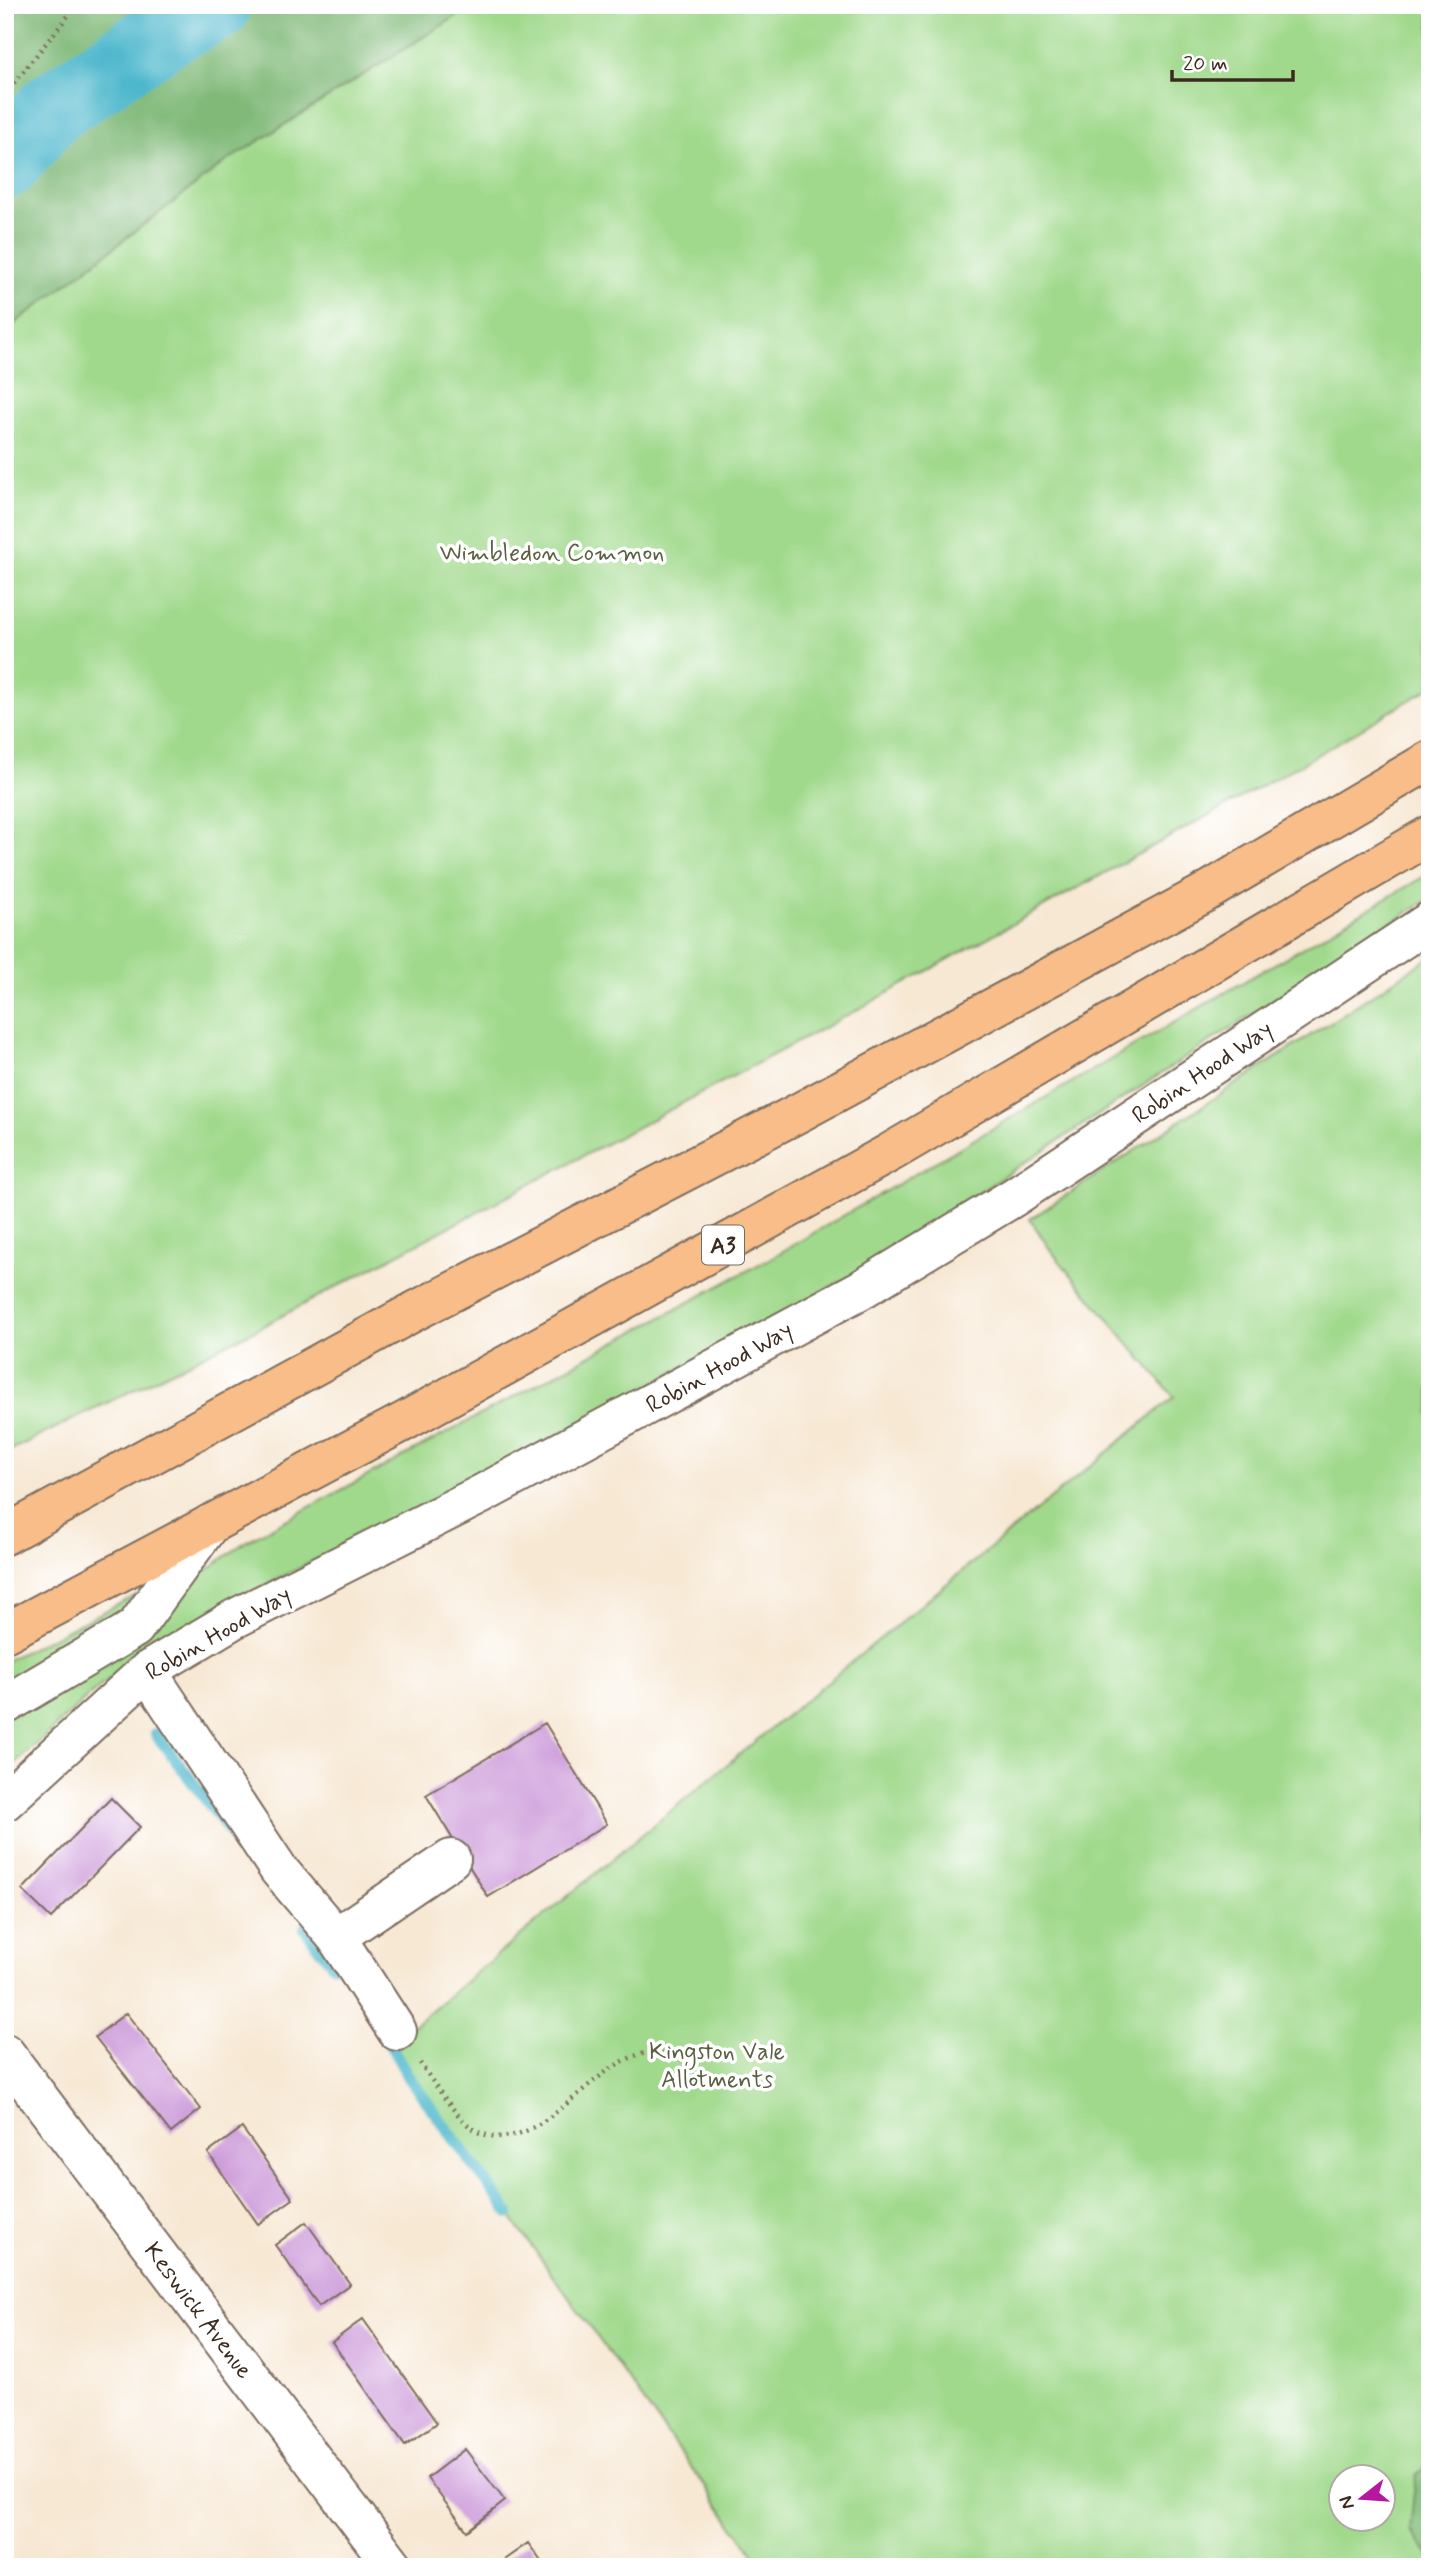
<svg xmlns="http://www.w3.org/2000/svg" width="1435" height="2572" font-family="Mynerve,sans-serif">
<rect width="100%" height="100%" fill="#fff"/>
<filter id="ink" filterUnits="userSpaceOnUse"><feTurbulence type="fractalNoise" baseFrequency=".0143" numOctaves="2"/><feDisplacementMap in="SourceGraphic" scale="14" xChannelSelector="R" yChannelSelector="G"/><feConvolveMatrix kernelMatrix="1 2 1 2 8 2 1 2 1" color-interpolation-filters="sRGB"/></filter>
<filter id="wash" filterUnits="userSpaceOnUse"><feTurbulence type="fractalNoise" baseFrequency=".00686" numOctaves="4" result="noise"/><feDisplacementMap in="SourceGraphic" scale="28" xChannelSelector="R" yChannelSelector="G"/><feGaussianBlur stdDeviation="1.57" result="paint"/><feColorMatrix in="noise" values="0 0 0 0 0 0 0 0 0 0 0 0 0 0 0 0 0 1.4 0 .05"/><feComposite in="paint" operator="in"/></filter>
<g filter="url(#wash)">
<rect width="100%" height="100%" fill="#f7e8d4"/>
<path fill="#a0d98c" stroke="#6e8255" stroke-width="2" fill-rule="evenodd" d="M5,5H1430V688L1305,762L848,1015L259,1328L5,1453Z
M1430,873V898L853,1275L499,1467L168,1635L102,1684L5,1773V1719L245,1542L771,1258Z
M1430,957V2567H763L394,2055L408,2030C661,1816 919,1608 1174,1397L1051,1251L1030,1219ZM1340,2478H1382V2520H1340Z
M135,1596L132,1607L5,1691V1661Z"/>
<path fill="#80b978" stroke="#5e724b" stroke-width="2" d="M5,5H474L227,161L5,331Z
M1430,2462V2557L1410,2530L1416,2475Z"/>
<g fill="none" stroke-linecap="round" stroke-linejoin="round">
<path stroke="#4eb7cc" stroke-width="12" d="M156,1734L241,1846
M305,1929L333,1965
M385,2036L410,2079L509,2213"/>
<path stroke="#4eb7cc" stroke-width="72" d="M5,163L51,109L170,29L216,5"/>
</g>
<g id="blocks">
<path fill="#cd9bda" d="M545,1723L607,1824L488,1897L426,1795Z
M111,1798L140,1827L51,1918L22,1890Z
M126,2013L201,2109L171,2133L95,2037Z
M242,2128L293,2199L258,2224L208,2153Z
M306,2222L350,2284L319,2306L275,2245Z
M363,2319L437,2423L405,2445L332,2342Z
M465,2449L505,2501L467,2531L427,2478Z
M528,2543L545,2567H505L501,2562Z"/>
</g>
</g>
<g filter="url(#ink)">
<use href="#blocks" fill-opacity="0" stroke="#7d6c5e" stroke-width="2"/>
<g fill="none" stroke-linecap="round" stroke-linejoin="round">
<g stroke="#7d6c5e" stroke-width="42">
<path id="minor" d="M147,1671L279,1870L336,1937L397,2031
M5,1705L135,1628L210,1524
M5,1801L147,1671L234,1619L482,1494L862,1289L1014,1197L1430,921
M336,1937L451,1859
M5,2053L394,2567"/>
</g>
<g stroke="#7d6c5e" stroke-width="42">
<path id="highway" d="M5,1535L415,1311L800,1112L1203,894L1430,760
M5,1633L405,1421L891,1152L1430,835"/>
</g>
<path stroke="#7d6c5e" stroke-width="4.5" stroke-dasharray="2 5" stroke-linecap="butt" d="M5,94L77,5
M420,2063C432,2080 460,2124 478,2132C550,2164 605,2025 678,2057C688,2062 697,2076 704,2084"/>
<use href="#minor" stroke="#fff" stroke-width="38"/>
<use href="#highway" stroke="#f8bd88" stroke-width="38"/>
</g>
</g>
<g text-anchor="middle" stroke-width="7" stroke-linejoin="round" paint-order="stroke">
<rect fill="#fff" stroke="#766a62" stroke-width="2" x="702" y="1225.5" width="42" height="39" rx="5"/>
<g font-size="23" font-weight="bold" fill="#3b2a1e">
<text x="723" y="1253">A3</text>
</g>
<g font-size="24" fill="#595f3f" stroke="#fff">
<text x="552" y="560">Wimbledon Common</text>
<text x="717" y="2059">Kingston Vale<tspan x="717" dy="28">Allotments</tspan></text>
</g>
<g font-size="24" fill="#3b2a1e" stroke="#fff">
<text transform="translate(1202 1072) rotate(-34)" y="8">Robin Hood Way</text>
<text transform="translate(719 1367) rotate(-29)" y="8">Robin Hood Way</text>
<text transform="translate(218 1633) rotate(-30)" y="8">Robin Hood Way</text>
<text transform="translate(199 2310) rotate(53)" y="8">Keswick Avenue</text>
</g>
</g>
<rect width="1435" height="2572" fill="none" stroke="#fff" stroke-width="28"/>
<g transform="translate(1362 2498) rotate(253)"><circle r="33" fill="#ffffff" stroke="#b1aaa5" stroke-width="2"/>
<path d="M0-5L12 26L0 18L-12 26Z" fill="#b5179e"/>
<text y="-10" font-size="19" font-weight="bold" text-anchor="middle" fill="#3b2a1e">N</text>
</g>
<path d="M1172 70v10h121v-10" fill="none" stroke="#3b2a1e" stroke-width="3.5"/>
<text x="1183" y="70" font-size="21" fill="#3b2a1e" stroke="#ffffff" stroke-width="5" paint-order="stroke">20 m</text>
</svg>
